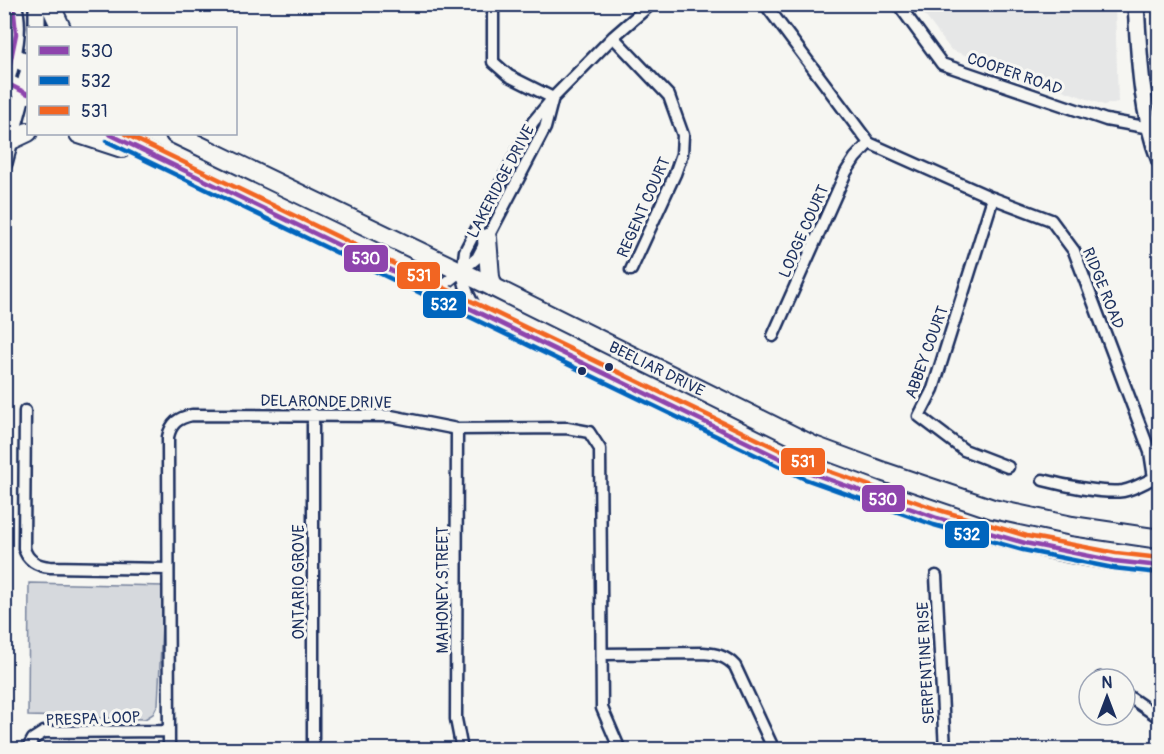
<svg xmlns="http://www.w3.org/2000/svg" width="1164" height="754" font-family="Pangolin,sans-serif">
<rect width="100%" height="100%" fill="#f6f6f2"/>
<filter id="ink" filterUnits="userSpaceOnUse"><feTurbulence type="fractalNoise" baseFrequency=".0167" numOctaves="2"/><feDisplacementMap in="SourceGraphic" scale="12" xChannelSelector="R" yChannelSelector="G"/><feConvolveMatrix kernelMatrix="1 2 1 2 8 2 1 2 1" color-interpolation-filters="sRGB"/></filter>
<g filter="url(#ink)">
<path fill="#e6e7e7" d="M917,5H1115L1118,102L1104,105L951,50Z"/>
<path fill="#d6d9dd" stroke="#78849e" stroke-width="1.5" d="M29,583L164,586L158,704L153,714L145,719L28,716Z"/>
<g fill="none" stroke-linecap="round" stroke-linejoin="round">
<g stroke="#1b2f5e" stroke-width="15">
<path id="minor" d="M493,4V62L509,76L553,98
M765,4L869,143L990,197L1051,220L1074,251L1150,452L1154,478C1145,482 1134,489 1123,491C1104,494 1062,485 1043,480
M898,4L942,64L1106,120L1150,128
M613,37L669,96L683,135L682,154L675,174L631,270
M993,198L933,389L919,416L964,450L1008,467
M430,289L446,283L477,258L545,128L552,101
M476,309C463,287 461,277 465,251L533,122L553,98L613,37L651,4
M773,336L846,172L855,158L869,143
M25,411L24,548C27,560 37,566 50,567L168,569
M457,429L456,719L462,750
M936,576L945,750
M602,654L703,653C716,654 726,656 735,666L774,750
M1100,678L1102,679
M1125,694L1160,718
M27,750L33,739L44,732L168,731
M169,750L168,437C171,423 178,418 192,415L391,416L457,429L567,428L589,432L600,449L602,708L620,750
M313,750V414"/>
</g>
<g stroke="#1b2f5e" stroke-width="20">
<path id="secondary" d="M37,4V28
M1136,4C1139,56 1141,112 1160,161
M4,90C11,63 22,32 13,4
M4,163L28,73"/>
</g>
<g stroke="#1b2f5e" stroke-width="22">
<g id="trunk">
<path d="M50,4L61,28"/>
<path d="M4,52L28,64"/>
<path d="M4,82L28,94"/>
<path d="M79,134L122,148"/>
<path d="M109,134L808,472C921,514 1038,556 1160,566"/>
<path id="s1" d="M175,134L493,287L814,446L884,472L993,509L1072,526L1160,539"/>
<path d="M11,140L28,132"/>
<path d="M487,238L490,277L493,287"/>
</g>
</g>
<use href="#minor" stroke="#f6f6f2" stroke-width="10"/>
<use href="#secondary" stroke="#f6f6f2" stroke-width="15"/>
<use href="#trunk" stroke="#f6f6f2" stroke-width="18"/>
<g stroke="#f6f6f2" stroke-width="9">
<path id="bus-1" d="M13,4L16,34L6,83L28,94
M109,134L808,472L937,518L1025,543L1114,561L1160,566"/>
</g>
<g stroke="#f6f6f2" stroke-width="9">
<path id="bus-2" d="M106,141L805,479L934,525L1023,550L1113,568L1159,573"/>
</g>
<g stroke="#f6f6f2" stroke-width="9">
<path id="bus-3" d="M125,134L811,465L939,510L1027,536L1116,553L1160,558"/>
</g>
<use href="#bus-1" stroke="#8e44ad" stroke-width="4.5"/>
<use href="#bus-2" stroke="#0065bd" stroke-width="4.5"/>
<use href="#bus-3" stroke="#f26522" stroke-width="4.5"/>
</g>
</g>
<g fill="#1b2f5e" stroke="#f6f6f2" stroke-width="2">
<circle cx="609" cy="367" r="5"/>
<circle cx="582" cy="371" r="5"/>
</g>
<g text-anchor="middle" stroke-width="6" stroke-linejoin="round" paint-order="stroke">
<g font-size="16" fill="#1b2f5e" stroke="#f6f6f2">
<text transform="translate(1015 73) rotate(19)" y="6">COOPER ROAD</text>
<text transform="translate(500 181) rotate(-62)" y="6">LAKERIDGE DRIVE</text>
<text transform="translate(643 207) rotate(-66)" y="6">REGENT COURT</text>
<text transform="translate(803 231) rotate(-66)" y="6">LODGE COURT</text>
<text transform="translate(1104 288) rotate(68)" y="6">RIDGE ROAD</text>
<text transform="translate(926 352) rotate(-70)" y="6">ABBEY COURT</text>
<text dy="6" stroke="none"><textPath href="#s1" startOffset="536">BEELIAR DRIVE</textPath></text>
<text transform="translate(326 401) rotate(1)" y="6">DELARONDE DRIVE</text>
<text transform="translate(298 582) rotate(-90)" y="6">ONTARIO GROVE</text>
<text transform="translate(442 590) rotate(-90)" y="6">MAHONEY STREET</text>
<text transform="translate(925 663) rotate(-93)" y="6">SERPENTINE RISE</text>
<text transform="translate(93 718) rotate(-2)" y="6">PRESPA LOOP</text>
</g>
</g>
<g stroke="#f6f6f2" stroke-width="2">
<rect x="343" y="244" width="46" height="29" rx="6" fill="#8e44ad"/>
<rect x="396" y="261" width="45" height="29" rx="6" fill="#f26522"/>
<rect x="422" y="290" width="45" height="29" rx="6" fill="#0065bd"/>
<rect x="780" y="447" width="46" height="29" rx="6" fill="#f26522"/>
<rect x="861" y="484" width="45" height="29" rx="6" fill="#8e44ad"/>
<rect x="944" y="520" width="46" height="29" rx="6" fill="#0065bd"/>
</g>
<g font-size="16" text-anchor="middle" font-weight="bold" fill="#fff">
<text x="366" y="264">530</text>
<text x="419" y="281">531</text>
<text x="444" y="310">532</text>
<text x="803" y="467">531</text>
<text x="883" y="505">530</text>
<text x="967" y="540">532</text>
</g>
<rect width="1164" height="754" fill="none" stroke="#f6f6f2" stroke-width="24"/>
<rect x="12" y="12" width="1140" height="730" fill="none" stroke="#1b2f5e" stroke-width="2" filter="url(#ink)"/>
<rect x="27" y="27" width="210" height="108" fill="#f6f6f2" stroke="#9ea6b7" stroke-width="1.5"/>
<rect x="39" y="46" width="30" height="9" fill="#8e44ad" stroke="#9ea6b7" stroke-width="1.5"/>
<text x="81" y="57" font-size="18" fill="#1b2f5e">530</text>
<rect x="39" y="76" width="30" height="9" fill="#0065bd" stroke="#9ea6b7" stroke-width="1.5"/>
<text x="81" y="87" font-size="18" fill="#1b2f5e">532</text>
<rect x="39" y="106" width="30" height="9" fill="#f26522" stroke="#9ea6b7" stroke-width="1.5"/>
<text x="81" y="117" font-size="18" fill="#1b2f5e">531</text>
<g transform="translate(1107 697)"><circle r="28" fill="#f6f6f2" stroke="#9ea6b7" stroke-width="1.5"/>
<path d="M0-4.5L10 22L0 15L-10 22Z" fill="#1b2f5e"/>
<text y="-9" font-size="16" font-weight="bold" text-anchor="middle" fill="#1b2f5e">N</text>
</g>
</svg>
